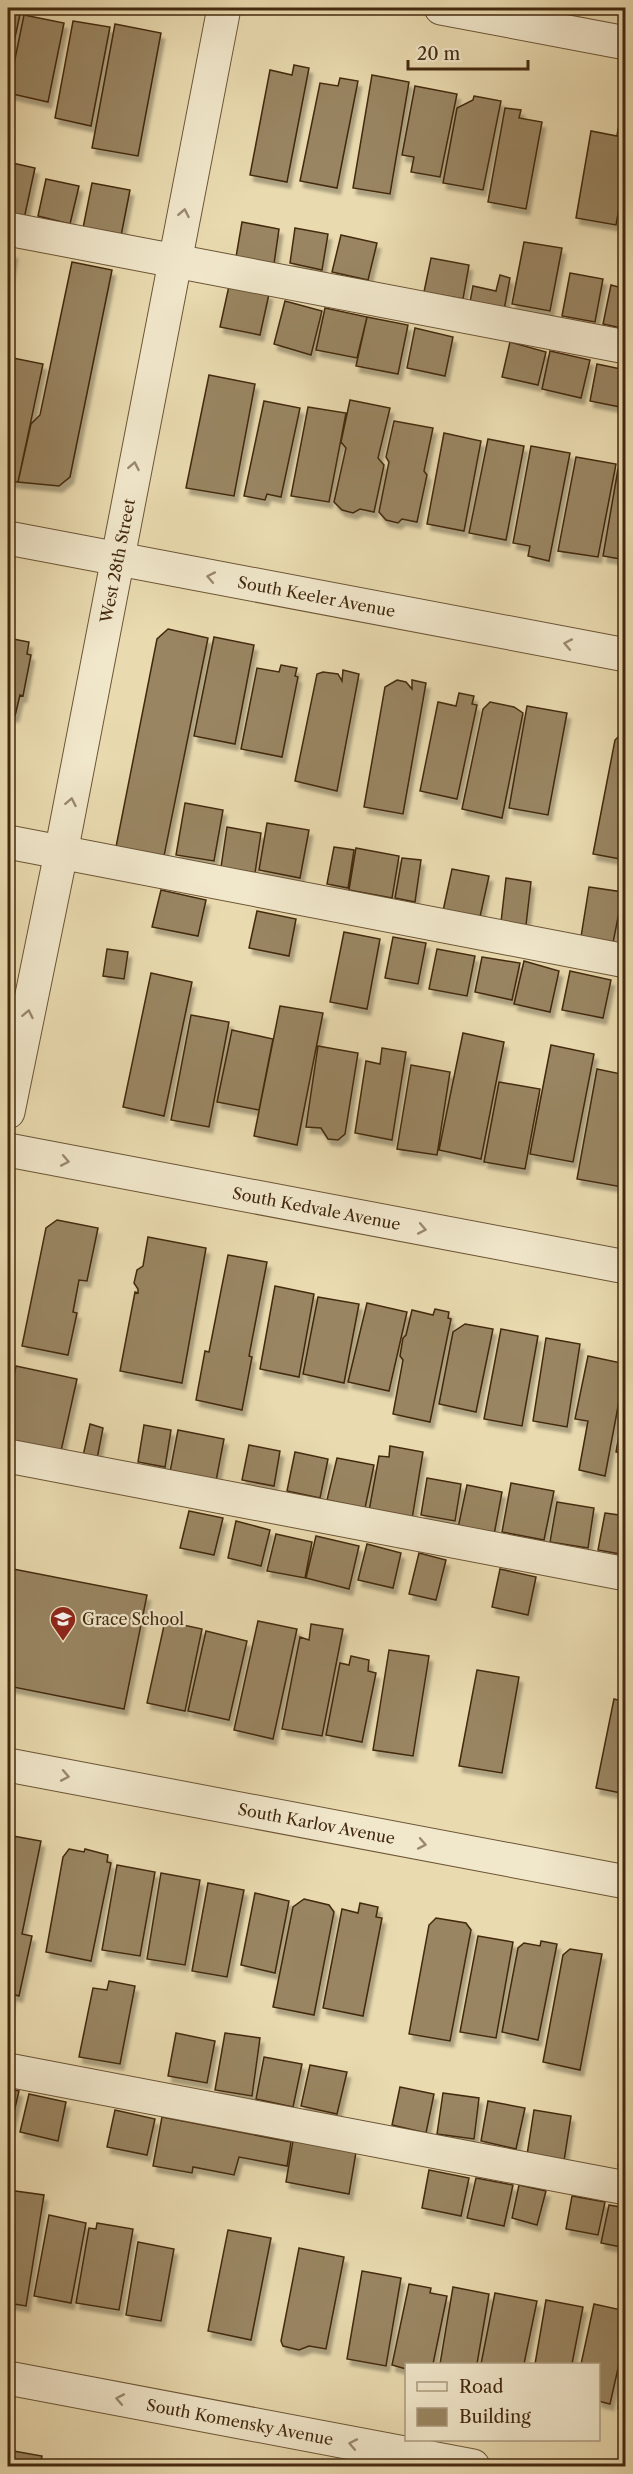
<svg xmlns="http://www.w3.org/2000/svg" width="633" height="2474" font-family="'Libre Caslon Text',serif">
<defs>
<filter id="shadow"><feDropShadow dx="3.5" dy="6" stdDeviation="1.5" flood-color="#0004"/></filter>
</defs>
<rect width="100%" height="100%" fill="#e9daaf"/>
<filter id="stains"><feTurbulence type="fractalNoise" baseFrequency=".00333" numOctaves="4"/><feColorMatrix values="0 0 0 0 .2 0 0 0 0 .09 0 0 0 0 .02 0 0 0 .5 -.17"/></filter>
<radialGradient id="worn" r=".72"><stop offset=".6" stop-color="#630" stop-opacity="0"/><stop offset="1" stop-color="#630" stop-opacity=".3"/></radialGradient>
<path fill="#998562" stroke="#43290e" stroke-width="1.5" filter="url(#shadow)" d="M8,8L21,10L8,69Z
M24,15L64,23L48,102L8,93Z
M73,21L110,27L91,126L55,118Z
M115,24L161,33L138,156L92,148Z
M294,65L309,68L287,182L250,175L270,70L292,75Z
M372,75L409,82L390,194L353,188Z
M340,78L358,81L337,188L300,181L320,83L338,86Z
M415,86L457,94L440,177L411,172L414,157L402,155Z
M474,96L501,101L483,190L443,183L457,108L473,100Z
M505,108L521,110L519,118L542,122L526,209L488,202Z
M618,129L626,130V170L616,225L576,218L591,131L617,136Z
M8,162L35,168L24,219L8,216Z
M46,179L79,186L70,224L38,216Z
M92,183L130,190L121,236L83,228Z
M242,222L279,229L274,264L236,257Z
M295,228L328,234L322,270L290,263Z
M341,235L377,243L368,280L332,272Z
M524,242L562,248L550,311L512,304Z
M8,252L14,253L8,286Z
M431,258L469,265L463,299L424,292Z
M72,262L112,270L70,477L59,486L18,482L31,424L40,415Z
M570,273L603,279L595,322L562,316Z
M500,275L510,278L504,310L470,302L473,286L496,291Z
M611,285L626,289V329L603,324Z
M229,286L269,294L260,335L220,327Z
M285,301L322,311L311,355L274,344Z
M325,308L367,317L357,358L316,350Z
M367,317L408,325L398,374L356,366Z
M415,328L453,337L445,376L407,368Z
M510,342L546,352L538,385L502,377Z
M550,351L590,360L581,398L542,389Z
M8,357L43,364L18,482L8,481Z
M597,364L626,370L625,408L590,401Z
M209,375L255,384L234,496L186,488Z
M350,400L390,408L378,458L384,465L374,512L360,509L353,513L342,510L334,502L346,448L341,442Z
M264,401L300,408L281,497L267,494L265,500L244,496Z
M308,407L346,413L329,502L291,496Z
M394,421L433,428L424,471L427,475L417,522L402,519L398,523L386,520L379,512L389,462L386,457Z
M444,433L481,441L464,531L427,524Z
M488,439L524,446L506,540L469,533Z
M531,446L570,453L549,561L528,556L530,546L513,543Z
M576,457L616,464L598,557L558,551Z
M618,469L626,470V560L603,556Z
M168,629L208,638L163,861L115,852L157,639Z
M214,637L254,645L235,744L194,736Z
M8,638L29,642L27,654L31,655L23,696L20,695L15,716L8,715Z
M281,665L297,668L295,676L298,677L282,757L241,749L257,668L279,672Z
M343,670L359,674L337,791L295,781L317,674L323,672L338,674L342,681Z
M397,680L406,682L412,689V680L426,683L403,814L364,807L385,687Z
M459,693L474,696L472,704L477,705L457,799L420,791L438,702L456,706Z
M490,702L514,707L523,713L502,818L462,809L483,709Z
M527,706L567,713L548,815L509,808Z
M618,737L626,739V860L593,854L615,740Z
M185,803L223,810L214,861L176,855Z
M267,823L309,830L300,878L259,870Z
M227,827L261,833L255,873L221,867Z
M334,847L354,850L348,888L327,884Z
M356,848L399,856L392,898L349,890Z
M402,858L421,860L415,902L395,898Z
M452,869L489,876L480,917L443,911Z
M506,878L531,882L526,925L501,922Z
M589,887L623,892L613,943L581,937Z
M161,890L206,900L198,936L152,927Z
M257,911L296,919L289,956L249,948Z
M344,932L380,939L367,1009L330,1002Z
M393,937L426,943L418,984L385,978Z
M107,949L128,952L124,979L103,976Z
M437,949L475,956L467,996L429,989Z
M482,957L520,963L512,1000L475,992Z
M524,961L559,971L550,1012L514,1004Z
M570,971L611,980L603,1018L562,1010Z
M151,973L192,982L164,1116L123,1107Z
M280,1006L323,1013L297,1145L254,1136Z
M191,1015L229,1022L209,1127L171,1120Z
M232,1030L273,1039L259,1110L217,1102Z
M463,1033L504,1042L481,1159L439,1150Z
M551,1045L594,1054L573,1162L530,1154Z
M318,1046L358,1053L345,1134L338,1140L328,1139L321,1128L306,1127Z
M382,1048L406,1052L392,1140L355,1133L366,1061L380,1064Z
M411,1065L450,1072L437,1155L397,1149Z
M597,1069L626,1075V1170L622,1187L577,1179Z
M499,1082L540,1089L525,1169L484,1162Z
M57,1220L98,1228L87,1281L79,1280L73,1312L77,1313L68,1355L22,1346L46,1228Z
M148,1237L206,1248L182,1383L120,1371L135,1292L138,1293V1289L134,1283L137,1270L143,1266Z
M228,1255L267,1262L249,1356L252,1357L242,1410L196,1400L205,1351L209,1352Z
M275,1286L314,1294L299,1377L260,1369Z
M318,1297L359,1304L344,1383L303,1374Z
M367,1303L407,1312L389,1391L348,1382Z
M435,1309L449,1312L448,1318L451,1319L430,1422L393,1414L403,1360L400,1356L403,1338L406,1335L412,1310L433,1315Z
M465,1324L493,1329L476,1412L439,1404L453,1332Z
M501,1329L538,1336L522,1426L484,1419Z
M546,1338L580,1344L567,1427L533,1421Z
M588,1356L626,1364L605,1476L579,1470L588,1421L575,1419Z
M16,1366L77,1379L61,1451L8,1439V1406Z
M626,1396V1454L616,1452Z
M90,1424L103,1428L97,1459L83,1456Z
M144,1425L171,1430L165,1467L138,1462Z
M178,1430L224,1439L216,1481L170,1472Z
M249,1445L280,1451L274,1486L242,1480Z
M390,1446L423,1452L412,1519L369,1511L379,1456L389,1457Z
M295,1452L328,1459L320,1498L287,1491Z
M337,1458L374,1465L365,1508L327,1500Z
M427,1478L461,1484L455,1521L421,1515Z
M511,1483L554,1491L544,1540L502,1532Z
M467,1485L502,1492L494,1535L458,1528Z
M557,1502L594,1508L588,1548L550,1542Z
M189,1511L223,1518L214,1555L180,1548Z
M605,1513L626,1516V1555L598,1550Z
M236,1521L270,1530L261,1566L228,1558Z
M276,1534L312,1542L305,1578L267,1571Z
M316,1536L359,1546L349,1589L306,1578Z
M367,1544L401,1553L393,1588L358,1580Z
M419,1553L446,1560L436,1600L409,1594Z
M8,1568L147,1595L124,1709L8,1686Z
M500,1569L536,1577L528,1615L492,1607Z
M165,1621L202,1629L185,1711L147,1703Z
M258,1621L297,1629L273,1739L234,1730Z
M311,1624L343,1629L322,1736L282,1729L300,1637L309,1640Z
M206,1631L247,1641L229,1720L188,1711Z
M389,1650L429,1656L413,1756L373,1750Z
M351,1656L369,1660L368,1671L376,1673L362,1742L326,1735L340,1663L349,1665Z
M477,1670L519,1677L502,1773L459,1766Z
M614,1699L626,1702V1794L596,1788Z
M13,1836L41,1841L22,1934L32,1936L19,1996L12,1994L8,2016V1843L11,1844Z
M69,1849L84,1852L85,1849L108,1855L107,1862L111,1863L91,1961L46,1952L63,1857Z
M117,1865L155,1872L140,1956L102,1950Z
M161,1873L200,1880L185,1965L147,1959Z
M208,1883L244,1890L227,1977L192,1971Z
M255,1893L289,1901L275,1973L241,1965Z
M304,1899L329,1905L334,1912L314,2015L273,2007L293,1907Z
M360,1903L378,1907L376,1917L382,1918L363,2016L323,2008L342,1909L358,1913Z
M436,1918L466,1923L471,1930L450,2041L409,2034L429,1925Z
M478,1936L513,1942L496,2038L460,2032Z
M541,1941L557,1944L538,2040L502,2032L518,1948L524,1943L540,1946Z
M570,1949L602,1954L580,2070L543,2062L563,1955Z
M109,1981L135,1986L120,2064L79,2057L93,1988L107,1990Z
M176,2033L215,2041L207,2083L168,2076Z
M225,2033L260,2038L252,2096L215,2090Z
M264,2057L302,2064L293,2107L256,2099Z
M310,2065L347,2072L337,2114L301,2106Z
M400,2087L434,2094L426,2133L392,2125Z
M8,2088L19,2091L10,2129H8Z
M443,2093L479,2098L474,2139L437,2134Z
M29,2094L66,2102L58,2141L20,2132Z
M488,2101L525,2108L516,2149L481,2141Z
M115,2110L155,2119L147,2155L107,2147Z
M534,2110L571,2116L564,2161L527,2155Z
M162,2117L291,2142L287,2166L239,2157L234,2175L193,2167L192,2173L153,2166Z
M626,2129V2168L618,2166Z
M293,2141L356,2152L349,2194L286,2182Z
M429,2170L469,2178L461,2216L422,2208Z
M476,2178L513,2185L504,2226L467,2218Z
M519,2185L546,2191L537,2225L512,2218Z
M8,2190L44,2195L26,2306L8,2303Z
M572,2196L605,2202L598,2235L566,2229Z
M609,2205L626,2208V2248L601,2243Z
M49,2215L86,2223L71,2303L34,2296Z
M97,2223L133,2229L119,2310L76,2303L89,2228L96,2229Z
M228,2230L271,2238L251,2340L208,2331Z
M138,2242L174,2249L161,2321L126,2315Z
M299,2248L344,2257L326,2349L309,2346L299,2350L283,2346L281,2341Z
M362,2271L401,2278L386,2366L347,2359Z
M409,2284L431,2288L430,2293L447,2296L433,2364H406V2369L392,2365Z
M453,2287L489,2294L477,2364H440Z
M495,2293L537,2301L524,2364H481Z
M546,2300L583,2307L572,2364H535Z
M594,2304L626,2311V2333L610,2404L598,2401V2364H581Z
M626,2366V2409L618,2408Z
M8,2450L42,2456L40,2466H8Z
M48,2461L80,2466H47Z"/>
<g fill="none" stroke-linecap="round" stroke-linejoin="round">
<g stroke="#6c5536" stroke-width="35">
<g id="minor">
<path d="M441,8L626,43"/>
<path d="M8,229L626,347"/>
<path id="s1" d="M8,538L626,655"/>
<path d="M8,842L626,961"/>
<path id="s2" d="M8,1112L61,853L224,8"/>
<path id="s3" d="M8,1150L626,1267"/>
<path d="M8,1456L626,1574"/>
<path id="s4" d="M8,1765L626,1882"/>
<path d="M8,2070L626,2188"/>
<path id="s5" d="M8,2378L473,2466"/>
</g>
</g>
<use href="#minor" stroke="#f1e7cb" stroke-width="33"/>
</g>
<defs><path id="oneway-chevron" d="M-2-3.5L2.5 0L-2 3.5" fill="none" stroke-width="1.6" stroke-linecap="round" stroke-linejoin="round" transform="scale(1.5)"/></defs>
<g stroke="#9a886c">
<use href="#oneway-chevron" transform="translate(184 213) rotate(-79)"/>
<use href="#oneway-chevron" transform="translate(134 466) rotate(-79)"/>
<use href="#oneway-chevron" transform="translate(211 577) rotate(-169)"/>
<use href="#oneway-chevron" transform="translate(568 644) rotate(-169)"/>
<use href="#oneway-chevron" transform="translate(71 802) rotate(-79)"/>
<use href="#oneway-chevron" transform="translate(28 1014) rotate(-78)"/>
<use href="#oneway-chevron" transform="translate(65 1161) rotate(11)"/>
<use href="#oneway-chevron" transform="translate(422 1229) rotate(11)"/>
<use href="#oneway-chevron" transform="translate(65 1776) rotate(11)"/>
<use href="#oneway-chevron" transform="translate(422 1844) rotate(11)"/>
<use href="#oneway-chevron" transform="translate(120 2399) rotate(-169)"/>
<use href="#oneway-chevron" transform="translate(353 2444) rotate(-169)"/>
</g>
<defs>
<g id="school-pin" transform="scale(1.35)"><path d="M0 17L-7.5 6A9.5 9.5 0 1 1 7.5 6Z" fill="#8f2418" stroke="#f1e7cb"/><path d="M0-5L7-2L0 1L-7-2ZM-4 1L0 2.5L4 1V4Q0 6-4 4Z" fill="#fff"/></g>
</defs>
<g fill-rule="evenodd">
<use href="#school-pin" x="63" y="1619"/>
</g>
<g text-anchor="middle" stroke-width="4.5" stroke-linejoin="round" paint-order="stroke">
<g font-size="16" fill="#43290e" stroke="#f1e7cb">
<text dy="6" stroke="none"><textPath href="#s2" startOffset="562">West 28th Street</textPath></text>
<text dy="6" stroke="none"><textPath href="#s1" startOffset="314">South Keeler Avenue</textPath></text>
<text dy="6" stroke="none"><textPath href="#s3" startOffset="314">South Kedvale Avenue</textPath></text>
<text dy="6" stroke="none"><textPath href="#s4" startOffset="314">South Karlov Avenue</textPath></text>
<text dy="6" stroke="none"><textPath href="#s5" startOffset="236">South Komensky Avenue</textPath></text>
</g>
<g font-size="16" fill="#43290e" stroke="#f1e7cb" text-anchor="start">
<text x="82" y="1625">Grace School</text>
</g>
</g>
<rect width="633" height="2474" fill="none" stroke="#e9daaf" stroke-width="30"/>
<rect x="9" y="9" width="615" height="2456" fill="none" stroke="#43290e" stroke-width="3"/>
<rect x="15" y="15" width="603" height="2444" fill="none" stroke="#43290e" stroke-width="1.5"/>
<rect x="405" y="2363" width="195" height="78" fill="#f1e7cb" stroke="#ab9b7f" stroke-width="1.5"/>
<rect x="417" y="2382" width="30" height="9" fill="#f1e7cb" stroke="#ab9b7f" stroke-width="1.5"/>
<text x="459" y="2393" font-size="18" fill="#43290e">Road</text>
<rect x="417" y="2408" width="30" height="18" fill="#998562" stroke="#ab9b7f" stroke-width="1.5"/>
<text x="459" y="2423" font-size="18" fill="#43290e">Building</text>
<path d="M408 60v9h120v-9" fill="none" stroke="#43290e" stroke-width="3"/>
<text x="417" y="60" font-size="18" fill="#43290e" stroke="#f1e7cb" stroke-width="4.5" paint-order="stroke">20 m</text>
<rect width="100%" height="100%" filter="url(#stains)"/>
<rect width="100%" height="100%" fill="url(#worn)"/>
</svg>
